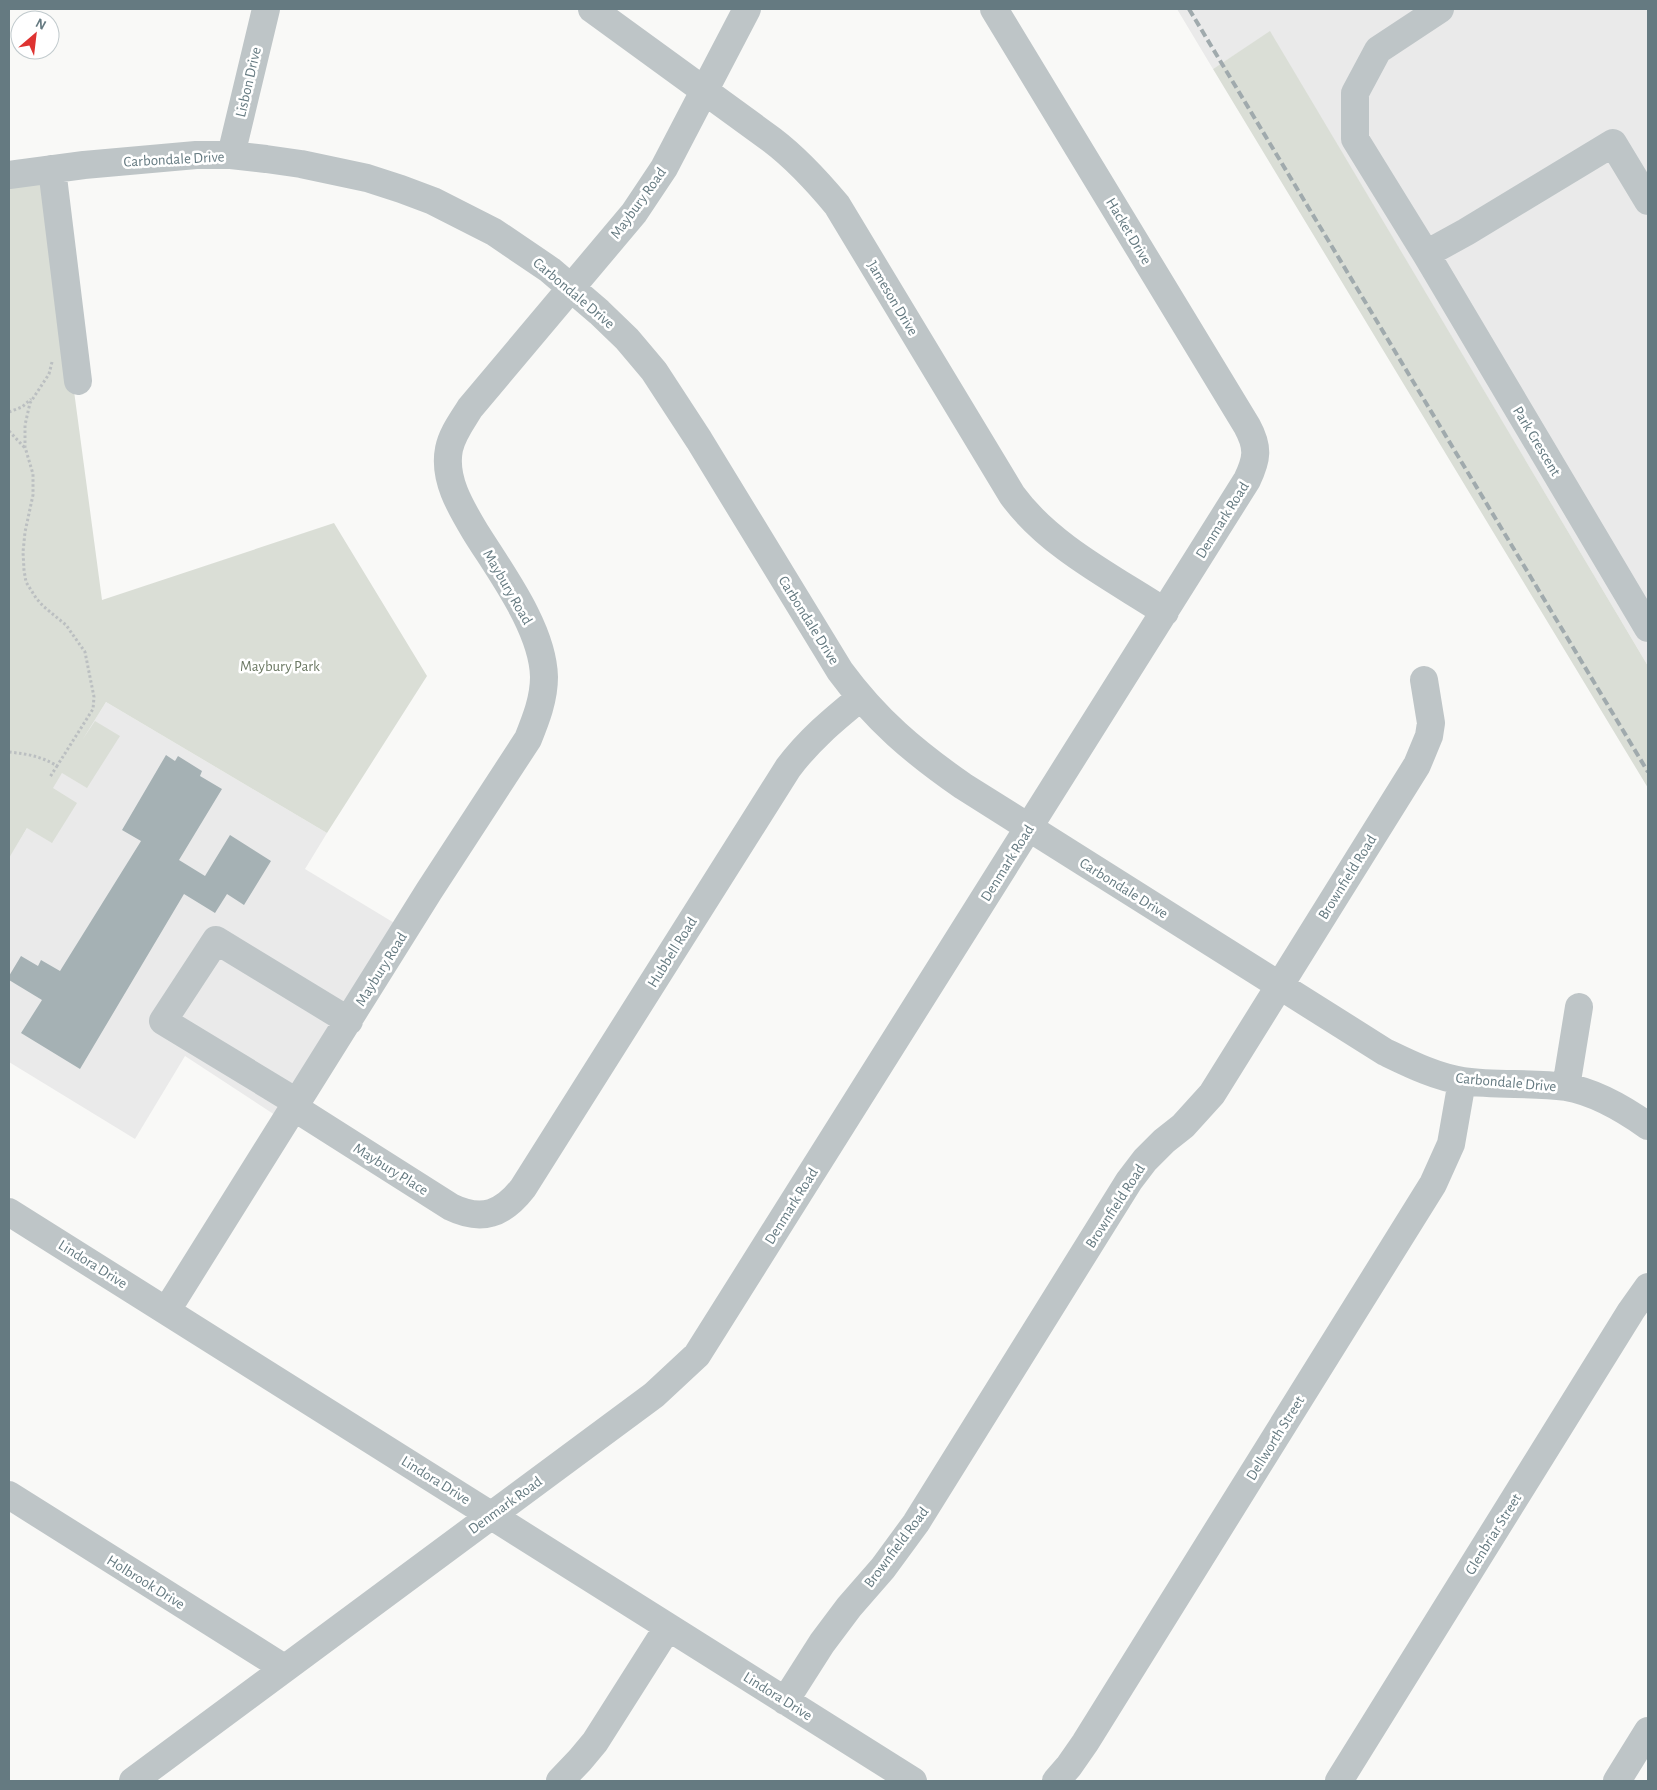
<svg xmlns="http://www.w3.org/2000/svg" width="1657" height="1790" font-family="'Alegreya Sans',sans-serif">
<rect width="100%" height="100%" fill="#f9f9f7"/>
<path fill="#eaeaea" d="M1177,9H1648V666L1270,32L1213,69Z
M106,702L327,833L305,869L396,924L275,1115L185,1056L135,1139L9,1062V857Z"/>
<path fill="#daded6" d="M1270,31L1648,666V788L1213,69Z
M46,182L102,600L334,523L427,676L327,833L106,702L83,739L95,721L120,736L87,788L62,773L53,788L77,803L52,843L27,828L9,858V187Z"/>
<path fill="#a5b1b4" d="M166,755L175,761L178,756L202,771L200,776L222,789L179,860L205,876L230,835L271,861L244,905L227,894L215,913L184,894L80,1069L21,1033L42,1000L9,980V976L21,956L38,966L41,960L60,971L141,841L122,830Z"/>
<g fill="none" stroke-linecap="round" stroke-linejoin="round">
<path stroke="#bbbfc1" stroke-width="3" stroke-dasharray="2.5 2.5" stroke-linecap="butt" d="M52,362L49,374L30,403L25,425V447L33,474V495L25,532L23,552L24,570L26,582L36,598L43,606L66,625L85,652L94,697L93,709L57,766
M9,412L22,407L31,399
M9,431L25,448
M9,752C27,754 41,756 57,766L50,777"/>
<path stroke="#bec5c7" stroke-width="28" d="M592,9L772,140C797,159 817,181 837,205L1012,495C1049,546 1113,578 1165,612
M1440,9L1378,50L1355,93V139L1426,254L1648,628
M231,155L266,9
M52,169L78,381
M9,175L84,165L196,155H231L266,159L301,164L367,178L401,189L433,201L494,232L550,270L599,312L627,339L654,371L699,440L840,671C876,720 914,752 963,786L1385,1052C1410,1064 1436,1077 1463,1081C1497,1086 1532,1082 1566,1087C1595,1092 1624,1109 1648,1126
M1426,254L1466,232L1613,143L1648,201
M1566,1087L1579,1007
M298,1103L163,1021L216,940L349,1021
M295,1108L451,1207C482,1222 503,1214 523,1188L788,768C809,740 833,720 860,698
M9,1212L913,1781
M167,1310L429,891L528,739C536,719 544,699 544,677C543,629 501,573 476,533C461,508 443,479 449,449C452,434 462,421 470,408L634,213L664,168L747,9
M9,1495L284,1668
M785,1701L822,1643L849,1607L883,1568L916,1523L1129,1181L1145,1160L1164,1141L1183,1126L1212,1094L1417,765L1429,736L1431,723L1424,680
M133,1781L654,1395L697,1355L1247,480C1257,459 1259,448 1247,426L994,9
M560,1781L580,1760L595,1742L668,1627
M1056,1781L1069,1766L1085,1743L1433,1184L1451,1144L1462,1081
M1339,1781L1631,1311L1648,1287
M1617,1781L1648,1731"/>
<path stroke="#a0aaad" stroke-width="4" stroke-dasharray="8 4" stroke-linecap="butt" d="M1189,9L1648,772"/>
</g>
<g text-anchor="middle" stroke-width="5" stroke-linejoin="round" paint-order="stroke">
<g font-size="15" fill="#657a81" stroke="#fff">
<text transform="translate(248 82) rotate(-77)" y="5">Lisbon Drive</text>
<text transform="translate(174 159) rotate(-3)" y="5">Carbondale Drive</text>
<text transform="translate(638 203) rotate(-54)" y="5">Maybury Road</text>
<text transform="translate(1129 231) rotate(59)" y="5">Hacket Drive</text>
<text transform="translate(574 293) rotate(40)" y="5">Carbondale Drive</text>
<text transform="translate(893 298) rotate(59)" y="5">Jameson Drive</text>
<text transform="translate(1537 441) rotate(59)" y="5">Park Crescent</text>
<text transform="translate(1222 520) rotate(-58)" y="5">Denmark Road</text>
<text transform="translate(508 587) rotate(60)" y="5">Maybury Road</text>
<text transform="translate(809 620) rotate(58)" y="5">Carbondale Drive</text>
<text transform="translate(1007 863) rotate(-58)" y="5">Denmark Road</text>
<text transform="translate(1347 877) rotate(-58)" y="5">Brownfield Road</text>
<text transform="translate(1124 888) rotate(32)" y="5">Carbondale Drive</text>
<text transform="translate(672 952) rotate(-58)" y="5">Hubbell Road</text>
<text transform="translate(381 969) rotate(-58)" y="5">Maybury Road</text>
<text transform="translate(1506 1082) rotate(5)" y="5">Carbondale Drive</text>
<text transform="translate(391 1169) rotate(32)" y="5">Maybury Place</text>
<text transform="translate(791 1206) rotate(-58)" y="5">Denmark Road</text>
<text transform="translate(1115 1206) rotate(-57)" y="5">Brownfield Road</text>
<text transform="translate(93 1264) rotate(32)" y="5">Lindora Drive</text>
<text transform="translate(1275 1438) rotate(-58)" y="5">Dellworth Street</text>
<text transform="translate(436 1480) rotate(32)" y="5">Lindora Drive</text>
<text transform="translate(505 1505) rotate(-36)" y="5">Denmark Road</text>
<text transform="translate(1493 1534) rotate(-58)" y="5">Glenbriar Street</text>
<text transform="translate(896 1547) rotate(-53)" y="5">Brownfield Road</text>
<text transform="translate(146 1582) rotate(32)" y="5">Holbrook Drive</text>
<text transform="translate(778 1696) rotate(32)" y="5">Lindora Drive</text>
</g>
<g font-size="15" fill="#6c7964" stroke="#fff">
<text x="280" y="671">Maybury Park</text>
</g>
</g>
<rect width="1657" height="1790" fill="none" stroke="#657a81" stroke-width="20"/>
<g transform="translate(35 35) rotate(28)"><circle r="24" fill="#ffffff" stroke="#c1cacd"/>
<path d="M0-4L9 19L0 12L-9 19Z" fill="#de3331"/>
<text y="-8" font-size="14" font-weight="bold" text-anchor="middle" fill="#657a81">N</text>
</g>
</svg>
